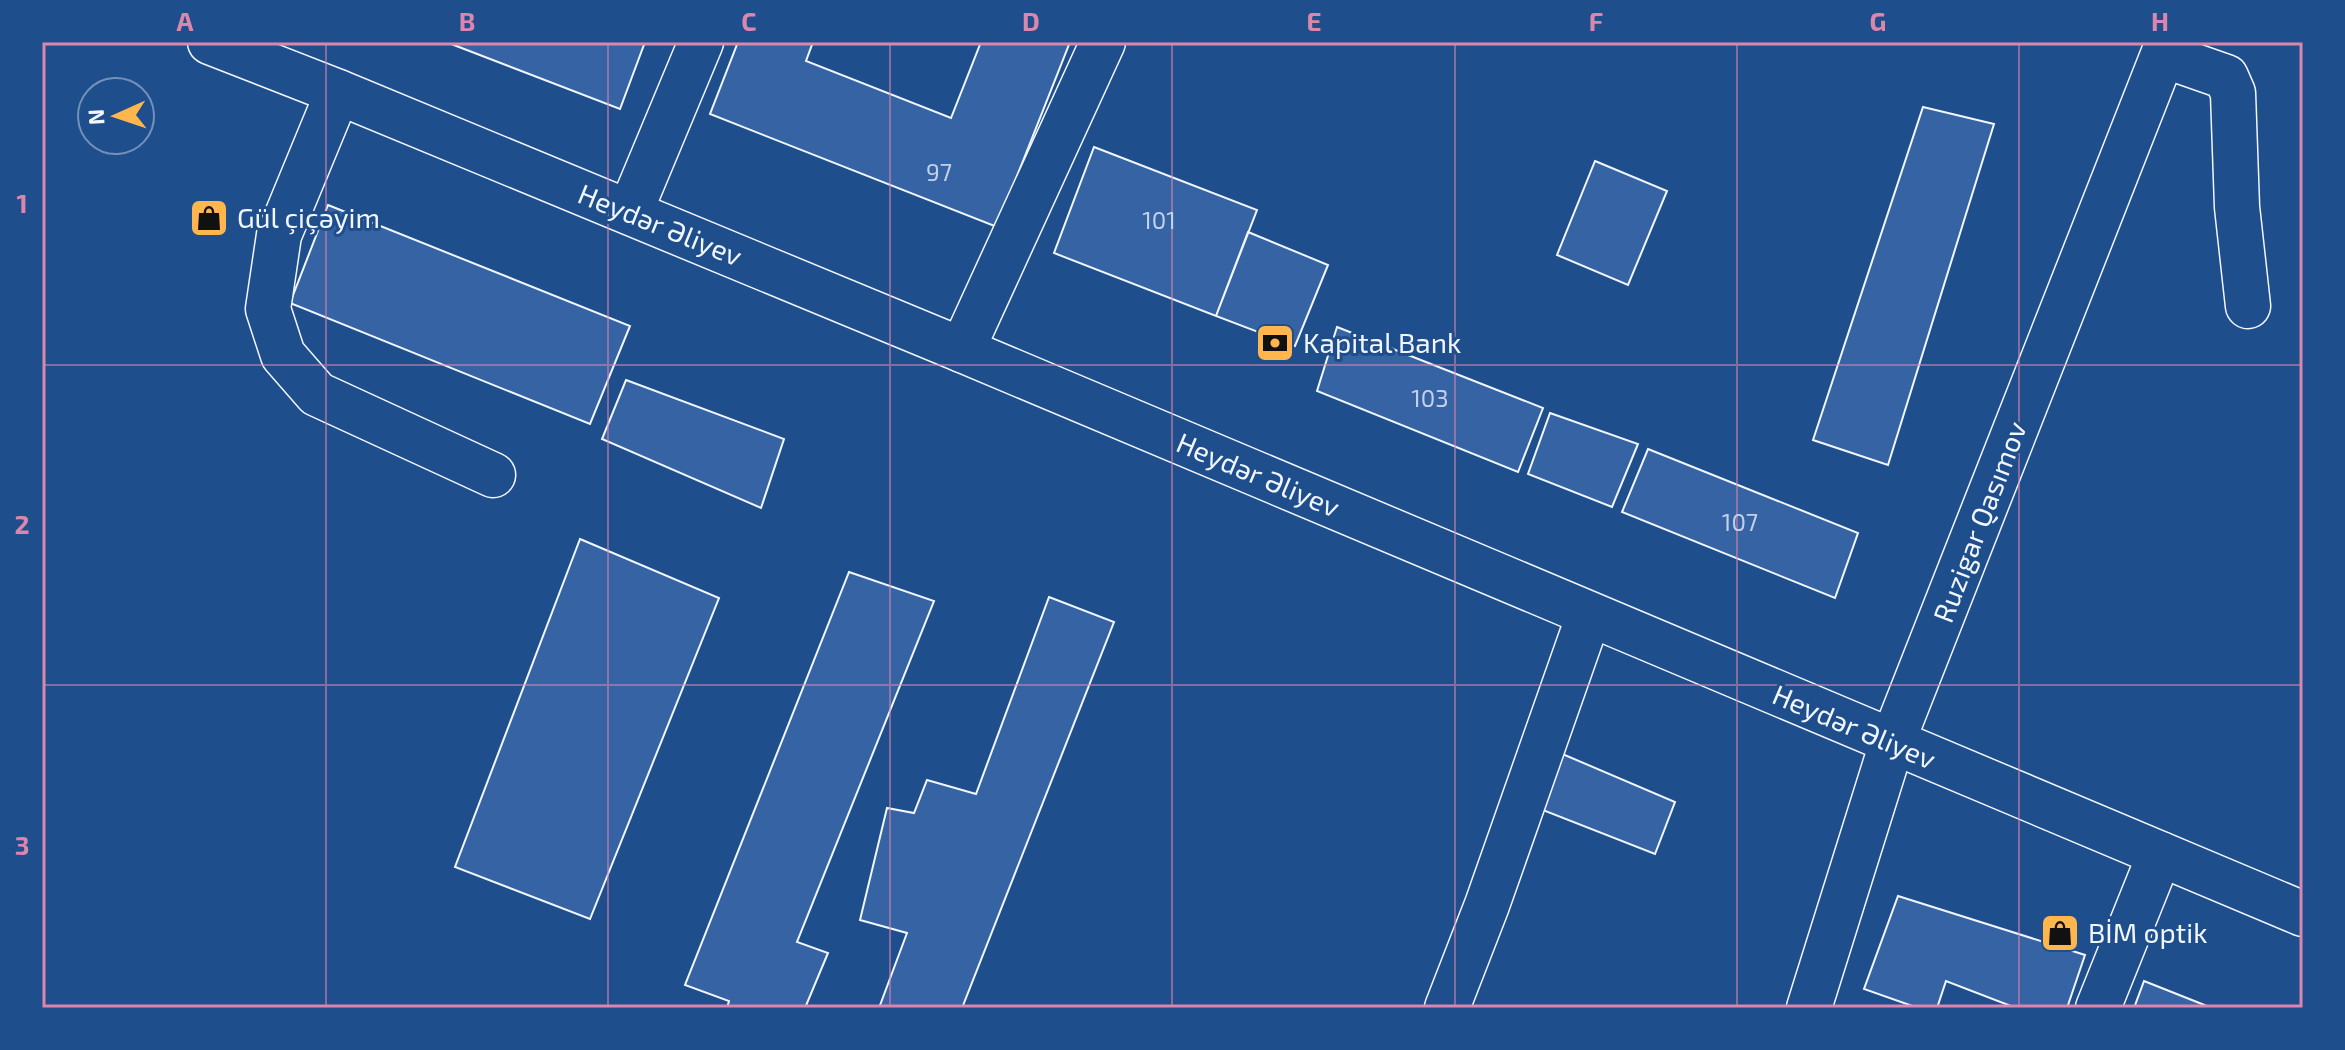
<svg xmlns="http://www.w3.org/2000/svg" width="2345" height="1050" font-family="'Exo 2',sans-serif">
<rect width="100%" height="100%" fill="#1f4e8c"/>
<path fill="#3563a3" stroke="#f2f6ff" stroke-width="2" d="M446,42H645L620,109Z
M738,42H813L806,61L951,118L981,42H1070L997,227L710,114Z
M1923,107L1994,124L1888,465L1813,440Z
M1094,147L1257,210L1216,316L1054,253Z
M1595,161L1667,191L1628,285L1557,255Z
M328,205L630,326L590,424L290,303Z
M1248,232L1328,265L1295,346L1216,316Z
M1337,327L1543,408L1518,472L1317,391Z
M626,380L784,439L761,508L602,439Z
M1550,413L1638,444L1612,507L1528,474Z
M1648,449L1858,533L1835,598L1622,512Z
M580,539L719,598L590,919L455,867Z
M849,572L934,601L797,942L828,953L805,1008H727L729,1001L685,985Z
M1049,597L1114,622L962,1008H879L907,933L860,920L887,808L914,813L927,780L976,794Z
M1553,750L1675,802L1655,854L1535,807Z
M1898,896L2085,955L2067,1008H2016L1946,981L1937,1008H1918L1864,989Z
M2144,981L2212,1008H2134Z"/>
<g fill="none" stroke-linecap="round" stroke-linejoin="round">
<g stroke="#f2f6ff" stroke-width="47">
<path id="minor" d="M2163,55L2226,77L2233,93L2237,207L2248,306
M338,92L279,235L268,309L283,355L317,394L493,475
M630,212L701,42
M962,350L1103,42
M1447,1008L1487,905L1589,615
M1809,1008L1892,743L2168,42
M2098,1008L2160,854"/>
</g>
<g stroke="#f2f6ff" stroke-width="47">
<path id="major" d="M210,42L338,92L962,350L2303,914"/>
</g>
<use href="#minor" stroke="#1f4e8c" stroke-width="44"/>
<use href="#major" stroke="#1f4e8c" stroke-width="44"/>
</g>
<path fill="none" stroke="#da87ad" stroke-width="2" stroke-opacity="0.55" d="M326,42V1008M608,42V1008M890,42V1008M1172,42V1008M1455,42V1008M1737,42V1008M2019,42V1008M42,365H2303M42,685H2303"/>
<defs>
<g id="shop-square" transform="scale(2)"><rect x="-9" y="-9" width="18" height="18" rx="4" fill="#ffb74d" stroke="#1f4e8c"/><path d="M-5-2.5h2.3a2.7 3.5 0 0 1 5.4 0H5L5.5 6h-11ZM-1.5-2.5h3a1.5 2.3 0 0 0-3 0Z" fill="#111"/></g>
<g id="bank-square" transform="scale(2)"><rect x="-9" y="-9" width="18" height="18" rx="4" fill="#ffb74d" stroke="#1f4e8c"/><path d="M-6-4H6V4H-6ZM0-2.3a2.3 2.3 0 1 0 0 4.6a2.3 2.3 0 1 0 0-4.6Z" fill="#111"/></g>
</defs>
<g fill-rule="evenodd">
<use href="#shop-square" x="209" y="218"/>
<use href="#bank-square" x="1275" y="343"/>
<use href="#shop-square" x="2060" y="933"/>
</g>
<g text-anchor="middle" stroke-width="6" stroke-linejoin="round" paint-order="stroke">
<g font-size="24" fill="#c3d1e8">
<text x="939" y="181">97</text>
<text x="1159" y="229">101</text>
<text x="1430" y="407">103</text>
<text x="1740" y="531">107</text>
</g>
<g font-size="28" fill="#f2f6ff" stroke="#1f4e8c" text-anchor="start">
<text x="237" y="228">Gül çiçəyim</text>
<text x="1303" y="353">Kapital Bank</text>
<text x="2088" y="943">BİM optik</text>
</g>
<g font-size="28" fill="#f2f6ff" stroke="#1f4e8c">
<text transform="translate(660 225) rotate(22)" y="10">Heydər Əliyev</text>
<text transform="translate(1258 475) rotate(23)" y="10">Heydər Əliyev</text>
<text transform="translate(1980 522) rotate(-69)" y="10">Ruzigar Qasımov</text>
<text transform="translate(1854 727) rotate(23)" y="10">Heydər Əliyev</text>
</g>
</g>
<rect width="2345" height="1050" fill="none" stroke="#1f4e8c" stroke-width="88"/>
<g transform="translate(116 116) rotate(267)"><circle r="38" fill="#1f4e8c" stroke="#7391ba" stroke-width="2"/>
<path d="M0-6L14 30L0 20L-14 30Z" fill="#ffb74d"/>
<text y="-12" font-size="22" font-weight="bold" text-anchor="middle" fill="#f2f6ff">N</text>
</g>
<rect x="44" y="44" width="2257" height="962" fill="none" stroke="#da87ad" stroke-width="3"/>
<g font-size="26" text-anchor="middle" font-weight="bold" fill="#da87ad">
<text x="185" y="31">A</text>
<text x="467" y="31">B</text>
<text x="749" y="31">C</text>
<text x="1031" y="31">D</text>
<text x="1314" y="31">E</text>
<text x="1596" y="31">F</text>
<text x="1878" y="31">G</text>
<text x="2160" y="31">H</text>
<text x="22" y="213">1</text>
<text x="22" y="534">2</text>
<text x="22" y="855">3</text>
</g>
</svg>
